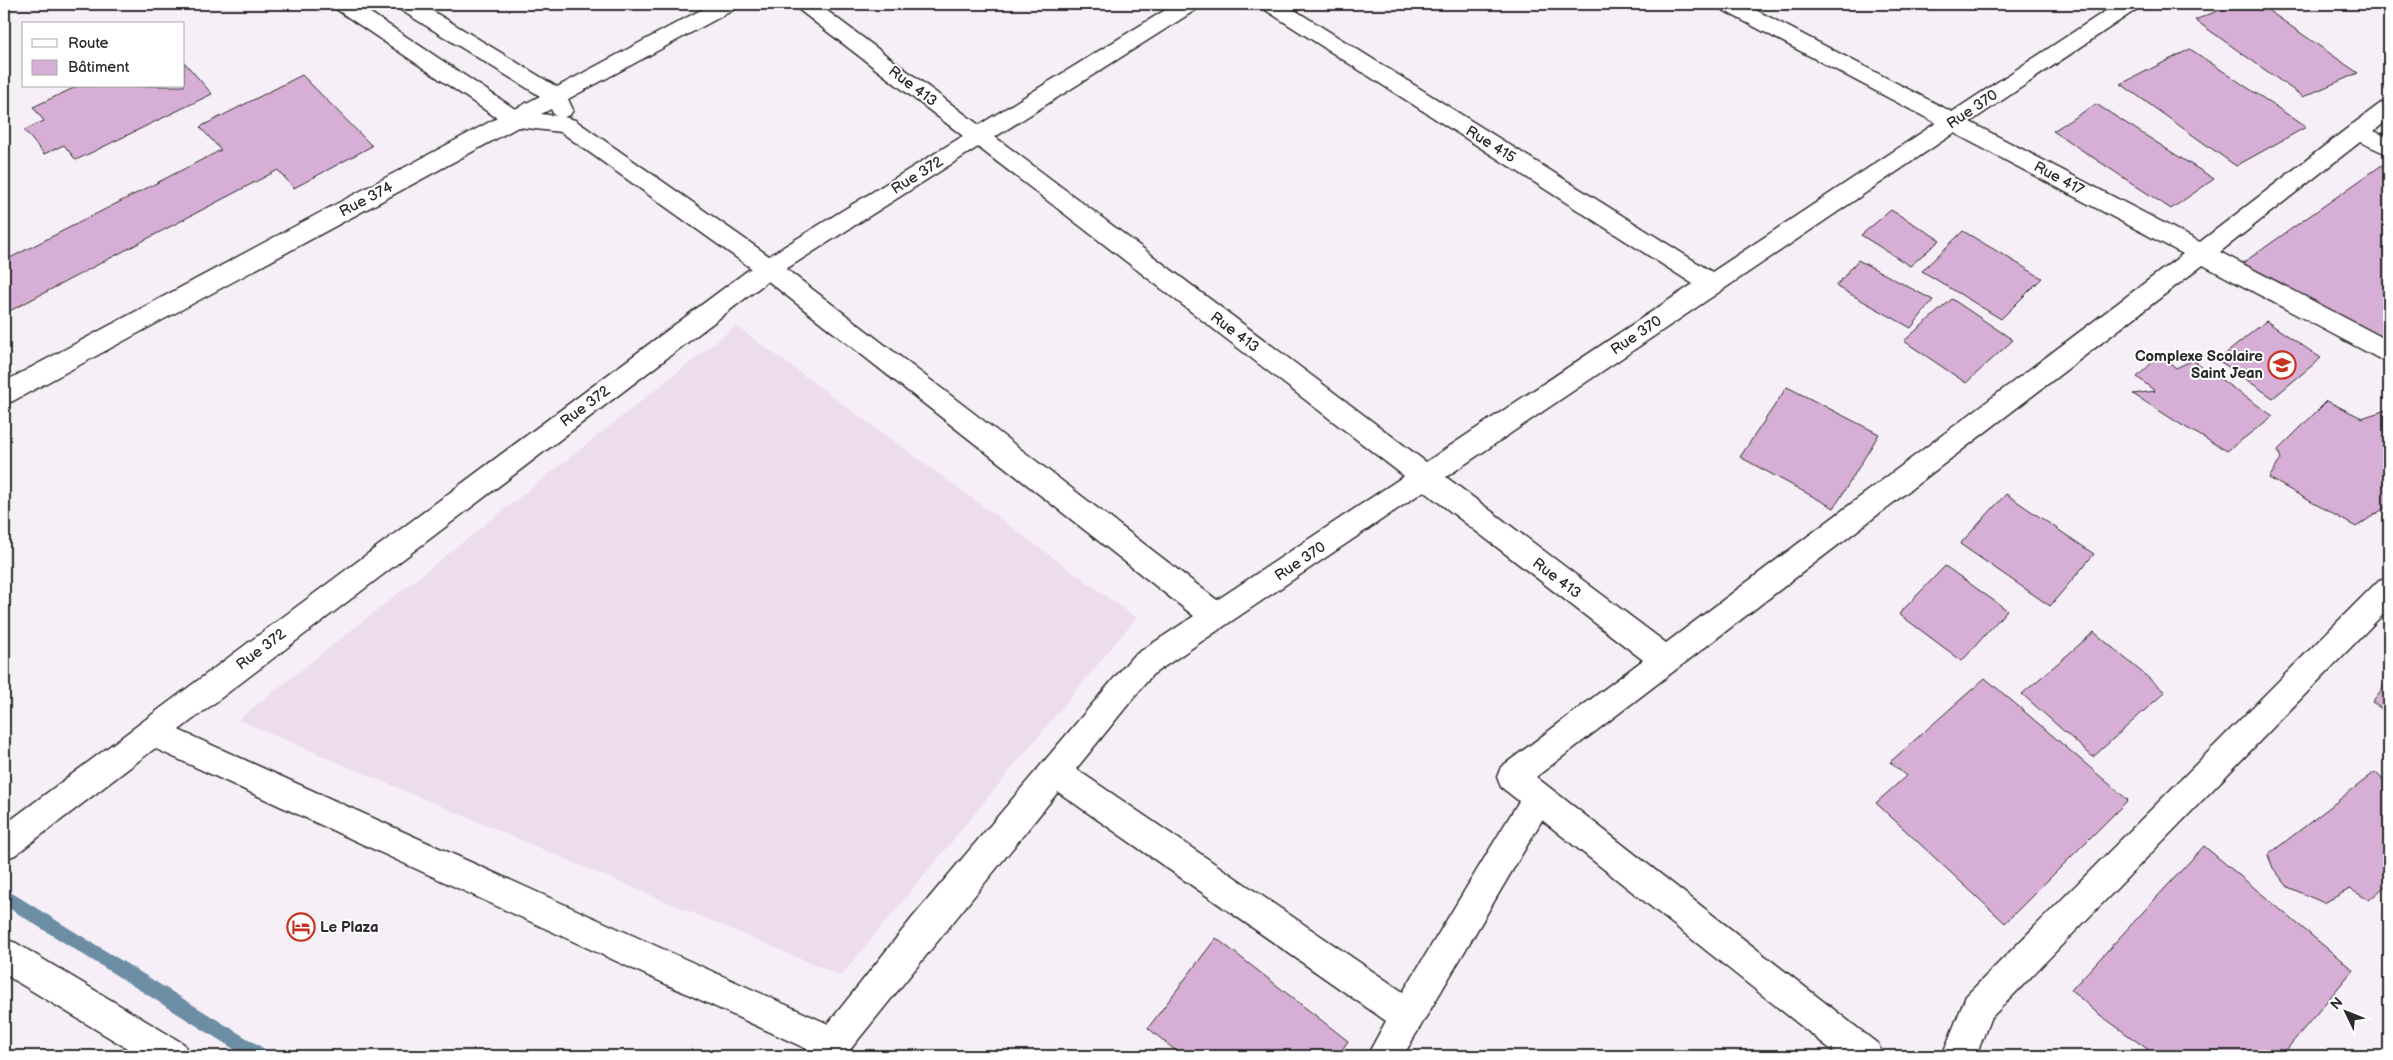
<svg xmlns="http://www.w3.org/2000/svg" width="2393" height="1060" font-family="'Balsamiq Sans',sans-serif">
<rect width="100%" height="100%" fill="#f7eff7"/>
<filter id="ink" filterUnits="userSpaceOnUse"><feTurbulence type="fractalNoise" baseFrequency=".02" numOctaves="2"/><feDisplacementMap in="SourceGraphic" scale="10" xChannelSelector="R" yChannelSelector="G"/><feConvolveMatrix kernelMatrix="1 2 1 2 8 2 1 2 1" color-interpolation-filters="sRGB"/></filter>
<g filter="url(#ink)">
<path fill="#eddced" d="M736,326L1136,618L841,976L238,720Z"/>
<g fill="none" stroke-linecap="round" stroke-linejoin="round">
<path fill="#6c8ea5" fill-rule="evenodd" d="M4,888L266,1050L268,1056H245L4,905Z"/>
</g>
<path fill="#d7afd6" stroke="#2b2b2b" d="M2235,4H2259L2358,73L2303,97L2195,20Z
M2370,4H2389V16Z
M2190,49L2306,127L2236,166L2121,84Z
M184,62L212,94L76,160L64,145L44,154L24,130L44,121L33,107L78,86H184Z
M302,75L372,146L294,188L278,170L4,314V261L221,150L200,127Z
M2096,104L2214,179L2171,209L2053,131Z
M2389,160V341L2240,265Z
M1891,210L1940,240L1910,266L1861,235Z
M1963,231L2042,278L2001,319L1922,271Z
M1858,260L1933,300L1911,328L1836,286Z
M1952,299L2013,340L1966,383L1904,341Z
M2266,321L2321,358L2273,398L2218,360Z
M2160,355L2176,368L2193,360L2273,416L2227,451L2180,424L2133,394L2155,391L2137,377Z
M1787,387L1879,434L1834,508L1740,457Z
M2327,401L2362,418L2389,409V505L2356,527L2269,478L2281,459L2278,450Z
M2006,494L2094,554L2050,606L1960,544Z
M1945,566L2007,610L1962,661L1899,614Z
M2094,632L2165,692L2093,757L2022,694Z
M1985,678L2128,800L2005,923L1876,803L1906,776L1890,762Z
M2389,680V715L2372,702Z
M2375,772L2389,785V883L2369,900L2350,889L2324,903L2288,887L2273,868L2268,855Z
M2204,846L2353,970L2281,1056H2157L2096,1012L2071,990Z
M1216,938L1348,1041L1338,1056H1182L1148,1028Z"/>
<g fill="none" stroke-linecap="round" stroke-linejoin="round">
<g stroke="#2b2b2b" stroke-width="3">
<path id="service" d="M152,718L846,1032L851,1044L846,1056H822L141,742L137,732L141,722Z"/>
</g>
<g stroke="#2b2b2b" stroke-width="3">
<path id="minor" d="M333,4H357L515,109L540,96L399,9L396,4H421L557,87L712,4H738L735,9L568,99L573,110L570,115L564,117L575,120L769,256L963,136L798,9L795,4H818L979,125L1175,4H1200L1197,9L995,137L1426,462L1693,284L1264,9L1261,4H1285L1712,272L1936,123L1721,9L1718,4H1744L1952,112L2116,4H2140L2137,9L1970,122L2200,242L2349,127L2381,103L2389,101V119L2374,131L2389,138V155L2360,142L2220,252L2389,341V362L2380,359L2203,265L1536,777L1878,1044L1883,1056H1839L1542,820L1403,1056H1367L1386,1021L1058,792L845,1056H807L812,1044L913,917L1132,657L1194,616L768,281L15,855L4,859V825L751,268L561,132L518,127L13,401L4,404V382L497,118L336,9ZM551,109L554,115L557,116L541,114ZM1954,133L2183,254L1666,643L1446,477ZM978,147L1404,476L1217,600L786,269ZM1424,491L1643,660L1501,767L1497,777L1501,787L1519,801L1403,992L1076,769L1152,675Z
M2389,577V608L1990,1019L1976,1056H1942L1966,996L2379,580Z
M4,939L16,943L184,1044L189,1056H140L4,974Z"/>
</g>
<use href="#service" fill="#fff" fill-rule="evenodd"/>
<use href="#minor" fill="#fff" fill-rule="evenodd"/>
</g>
</g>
<defs>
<g id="school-ring" transform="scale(1.4375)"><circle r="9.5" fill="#fff" stroke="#c8321e" stroke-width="1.5"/><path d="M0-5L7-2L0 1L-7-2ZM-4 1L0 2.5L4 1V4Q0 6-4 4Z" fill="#c8321e"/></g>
<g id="hotel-ring" transform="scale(1.4375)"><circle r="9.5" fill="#fff" stroke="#c8321e" stroke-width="1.5"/><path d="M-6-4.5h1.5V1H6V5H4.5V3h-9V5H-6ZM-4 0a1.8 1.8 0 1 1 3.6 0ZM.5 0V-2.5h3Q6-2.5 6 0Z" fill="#c8321e"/></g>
</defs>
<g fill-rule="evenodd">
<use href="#school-ring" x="2282" y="365"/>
<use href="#hotel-ring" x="301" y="927"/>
</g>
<g text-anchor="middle" stroke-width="4" stroke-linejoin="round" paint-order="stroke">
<g font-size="15" fill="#2b2b2b" stroke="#fff">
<text transform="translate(913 86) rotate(37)" y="5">Rue 413</text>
<text transform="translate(1972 109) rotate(-34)" y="5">Rue 370</text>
<text transform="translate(1491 144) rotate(32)" y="5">Rue 415</text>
<text transform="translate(917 175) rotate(-32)" y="5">Rue 372</text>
<text transform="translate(2059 178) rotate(28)" y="5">Rue 417</text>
<text transform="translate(366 199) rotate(-28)" y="5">Rue 374</text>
<text transform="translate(1235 332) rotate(37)" y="5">Rue 413</text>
<text transform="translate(1636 335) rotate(-34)" y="5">Rue 370</text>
<text transform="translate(585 406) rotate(-37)" y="5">Rue 372</text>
<text transform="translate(1300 561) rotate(-34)" y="5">Rue 370</text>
<text transform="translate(1557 578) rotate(37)" y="5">Rue 413</text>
<text transform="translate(261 649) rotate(-37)" y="5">Rue 372</text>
</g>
<g font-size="15" font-weight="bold" fill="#2b2b2b" stroke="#fff" text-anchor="end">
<text x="2263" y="361">Complexe Scolaire<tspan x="2263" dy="17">Saint Jean</tspan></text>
<text x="320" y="932" text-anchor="start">Le Plaza</text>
</g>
</g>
<rect width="2393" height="1060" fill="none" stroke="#fff" stroke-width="20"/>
<rect x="10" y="10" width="2373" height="1040" fill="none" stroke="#2b2b2b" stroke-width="2" filter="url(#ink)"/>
<rect x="22" y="22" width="162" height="65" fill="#ffffff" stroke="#aaaaaa"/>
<rect x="32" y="39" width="25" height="8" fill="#ffffff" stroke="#aaaaaa"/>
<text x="68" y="48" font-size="15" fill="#2b2b2b">Route</text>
<rect x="32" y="60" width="25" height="15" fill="#d7afd6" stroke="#aaaaaa"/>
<text x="68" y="72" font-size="15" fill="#2b2b2b">Bâtiment</text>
<g transform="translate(2346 1012) rotate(313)" stroke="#ffffff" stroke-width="4" paint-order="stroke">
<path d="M0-4L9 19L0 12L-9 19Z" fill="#2b2b2b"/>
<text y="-8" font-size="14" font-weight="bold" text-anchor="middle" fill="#2b2b2b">N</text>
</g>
</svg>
